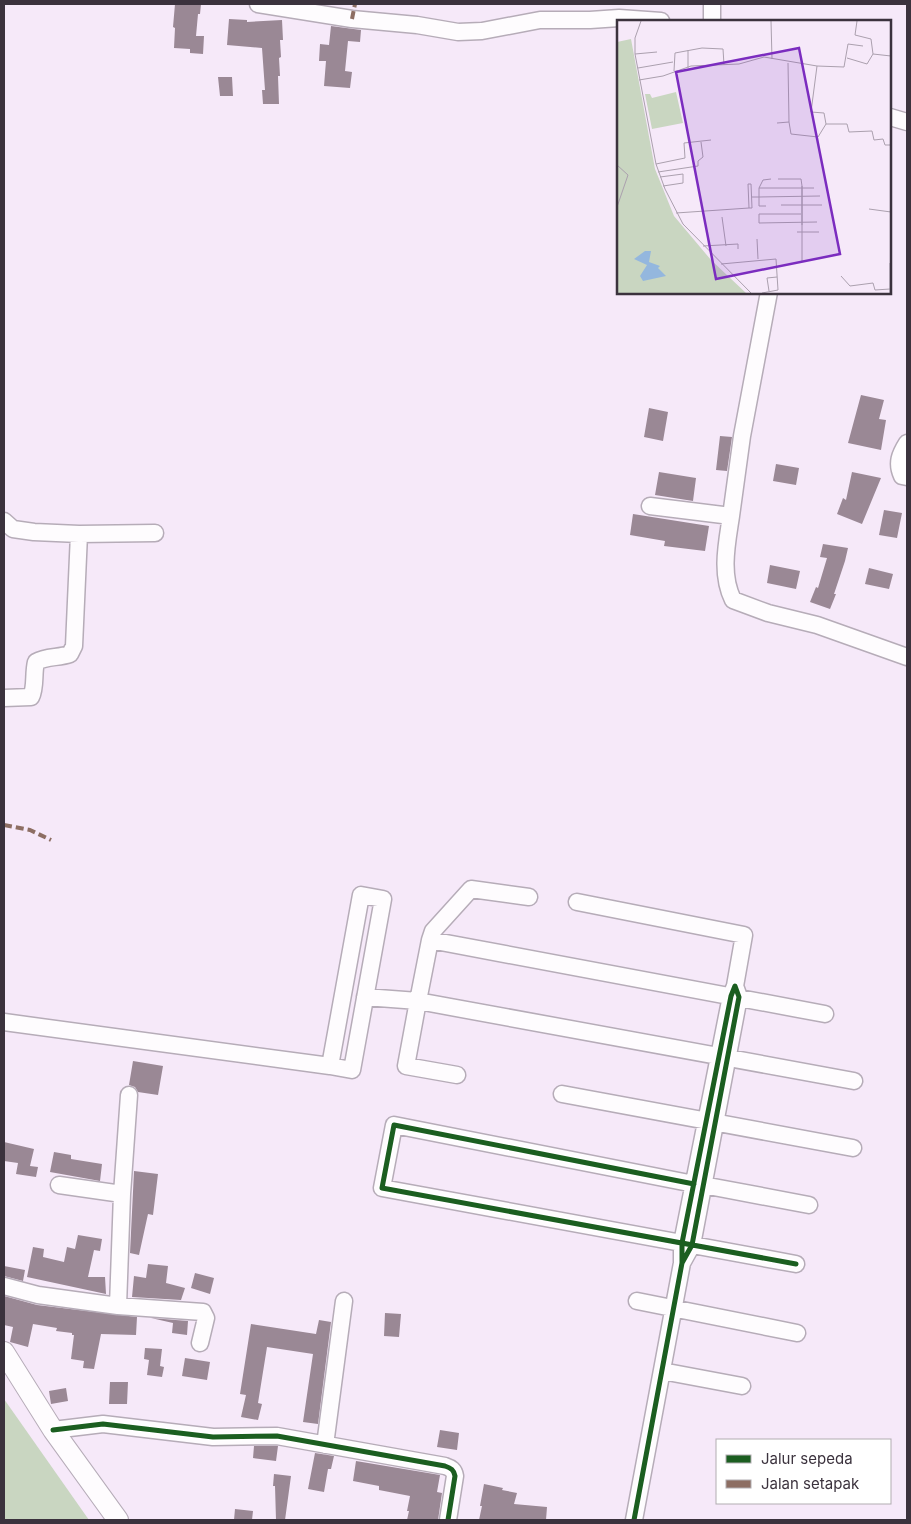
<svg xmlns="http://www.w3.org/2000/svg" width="911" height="1524" font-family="Inter,sans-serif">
<rect width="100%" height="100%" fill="#f6e9f9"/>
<path fill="#c9d6c1" d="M4,1399L89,1520H4Z"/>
<path fill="#9a8895" d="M175,4H201L200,14H198L196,36H204L203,54L190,53V49L174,48L175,28L173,27Z
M229,19L247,20V22L282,20L283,40H280L281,57L279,58L280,76H278L279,104H263L262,90H265L262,48L227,45Z
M331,26L361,30L360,42L348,41L345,71L352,72L350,88L324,86L326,61H319L320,44L329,45Z
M218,77H232L233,96H220Z
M861,395L884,400L879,419L886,420L881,450L848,443Z
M649,408L668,412L663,441L644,437Z
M720,436L732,437L727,471L716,470Z
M776,464L799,468L796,485L773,481Z
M659,472L696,478L693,501L655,495Z
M852,472L881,478L862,524L837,514L843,498L846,500Z
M884,510L902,513L897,538L879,535Z
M633,514L709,526L705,551L664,546L665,541L630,535Z
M823,544L848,548L845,561L834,594H836L830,609L810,602L816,587L818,588L827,558L820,557Z
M770,565L800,571L796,589L767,583Z
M869,568L893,574L889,589L865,584Z
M133,1061L163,1066L158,1095L138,1092L135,1087L129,1085Z
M4,1142L34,1149L30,1166L38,1167L36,1177L16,1174L18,1163L4,1161Z
M54,1152L71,1155V1159L102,1164L100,1181L50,1172Z
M134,1171L158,1174L153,1215L148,1214L139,1255L130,1253Z
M78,1235L102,1239L100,1251L94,1250L88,1277H105L106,1294L27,1277L33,1247L44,1249L43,1257L64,1262L67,1247L75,1249Z
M148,1264L168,1266L166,1283L185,1288L181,1300L132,1297L134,1276L146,1278Z
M4,1266L25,1270L23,1281L4,1276Z
M195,1273L214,1278L210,1294L191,1288Z
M4,1296L37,1305L137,1317L136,1335L101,1334L94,1369L83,1368L84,1361L71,1359L74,1335H72V1333L56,1331L57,1328L33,1324L28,1347L10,1342L13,1327L4,1325Z
M385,1313L401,1314L399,1337L384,1336Z
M151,1318L188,1321L187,1335L172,1333L173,1323Z
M319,1320L331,1322L318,1424L303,1422L313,1354L267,1347L258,1403L262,1404L258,1420L241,1417L246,1395L240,1394L251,1324L316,1334Z
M145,1348L162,1349L160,1366L164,1367L162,1377L147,1375L149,1360L144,1359Z
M185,1358L210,1362L207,1380L182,1376Z
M110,1382H128L127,1404H109Z
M66,1388L68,1401L51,1404L49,1391Z
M440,1430L459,1433L457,1450L437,1447Z
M254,1446H278L276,1461L253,1458Z
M315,1453L334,1456L331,1469H328L324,1492L308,1489Z
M356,1461L440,1475L437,1492L442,1493L438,1520H407L409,1511H407L410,1496L379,1490V1486L353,1481Z
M274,1474L291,1476L285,1520H276L275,1486H273Z
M484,1484L503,1488L502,1490L517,1493L514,1504L547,1507L546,1520H479L482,1506H480Z
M235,1509L253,1511L252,1520H234Z"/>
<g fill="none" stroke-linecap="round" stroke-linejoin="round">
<g stroke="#b6acb8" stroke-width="19">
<path id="minor" d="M258,4L352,19L417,25L458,32L482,31L540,20H590L619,18L661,21
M712,21V4
M890,117L907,122
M907,443C900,454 896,463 902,476L907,477
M650,506L731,516L742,436L769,292
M731,516C727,543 720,574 733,600L768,613L817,625L907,657
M4,521L13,529L34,532L79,534L155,533
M4,698L31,697C36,687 33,674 36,662C46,656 59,658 70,654L74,646L79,534
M361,895L383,899L352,1070L330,1066Z
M577,902L744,935L735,986
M430,940L433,931L471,889L529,897
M365,997L418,1001L430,940L825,1014
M4,1022L330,1066
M457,1075L406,1066L418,1001L854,1081
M562,1094L853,1148
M694,1184L394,1125L382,1188L796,1264
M59,1185L122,1194
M703,1185L809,1205
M4,1286L38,1295L118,1306L203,1312L206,1318L200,1343
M637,1301L797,1333
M118,1306L122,1194L129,1095
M662,1371L742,1386
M53,1430L103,1424L213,1437L277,1436L445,1466C451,1468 454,1470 455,1476L448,1520
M325,1445L344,1301
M634,1520L682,1263V1243L731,996L735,986L739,997L692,1245L682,1263"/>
</g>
<g stroke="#b6acb8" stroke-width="22">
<path id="tertiary" d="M4,1352L53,1430L118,1520"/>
</g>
<use href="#minor" stroke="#fefcfe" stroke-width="16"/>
<use href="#tertiary" stroke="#fefcfe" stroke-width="20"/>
<path stroke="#8d6e63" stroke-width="4" stroke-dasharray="8 4" stroke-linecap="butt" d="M352,19L355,4
M4,825L30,830L51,840"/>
<g stroke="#fff" stroke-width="8">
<path id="cycleway" d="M694,1184L394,1125L382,1188L796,1264
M53,1430L103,1424L213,1437L277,1436L445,1466C451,1468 454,1470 455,1476L448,1520
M634,1520L682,1263V1243L731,996L735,986L739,997L692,1245L682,1263"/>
</g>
<use href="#cycleway" stroke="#1b5e20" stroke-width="5"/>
</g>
<g transform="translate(617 20)">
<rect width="274" height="274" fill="#f6e9f9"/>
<path d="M14,19L38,149L57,196L94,240L129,273H0V22ZM59,72L66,103L35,109L28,74H33L35,78Z" fill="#c9d6c1"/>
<path d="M28,231H34L32,242L43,246L41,248L49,256L26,261L23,256L30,245L17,239Z" fill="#94b7de"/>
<path fill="none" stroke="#aba0ae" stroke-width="1" d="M24,1L18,18V34L39,144L48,169L66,204L134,273M154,1L155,39M240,1L238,15L254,19L256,34M71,30V48M18,34L40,32M230,38L250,44L256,34L274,36M200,46L227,47L231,24L246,26M21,48L56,42M57,51L58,33L85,28L106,29L107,45M22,60L46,56L74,46L122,44L147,37L200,46L194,92L207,93L209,104H230L232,112L255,111L257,120L266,119L268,125H274M172,102L174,114L201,117L209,104M160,103L172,102L171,43M39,144L68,138L67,123L94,120M0,145L11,155L0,187M41,152L81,146V141L86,137L84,122M43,157L66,154V163L46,166M161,159H184L185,166M131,164H134L135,188H132ZM142,168L146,160L154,159M135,177H142V168H197M164,185H205M149,186H142V177L203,176M252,189L274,192M59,193L132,188M184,194H142V203L200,202M105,197L109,226M185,205V166V241M180,212H202M140,219L141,239M86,226L121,224V229M273,243V273M104,244L159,239L161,270L145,273M224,256L233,266L256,263L258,270L273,269M152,271L150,258L160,257"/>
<path fill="#7b2cbf" fill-opacity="0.15" stroke="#7b2cbf" stroke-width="2.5" d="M182,28L223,234L99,259L59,52Z"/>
<rect width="274" height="274" fill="none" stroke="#3b323d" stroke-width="2.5"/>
</g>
<rect width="911" height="1524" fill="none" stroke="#3b323d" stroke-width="10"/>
<rect x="716" y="1439" width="175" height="65" fill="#ffffff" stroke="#b1adb1"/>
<rect x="726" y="1455" width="25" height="8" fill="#1b5e20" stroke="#b1adb1"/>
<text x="761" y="1464" font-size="15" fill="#3b323d">Jalur sepeda</text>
<rect x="726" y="1480" width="25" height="8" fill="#8d6e63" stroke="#b1adb1"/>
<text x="761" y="1489" font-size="15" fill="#3b323d">Jalan setapak</text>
</svg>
